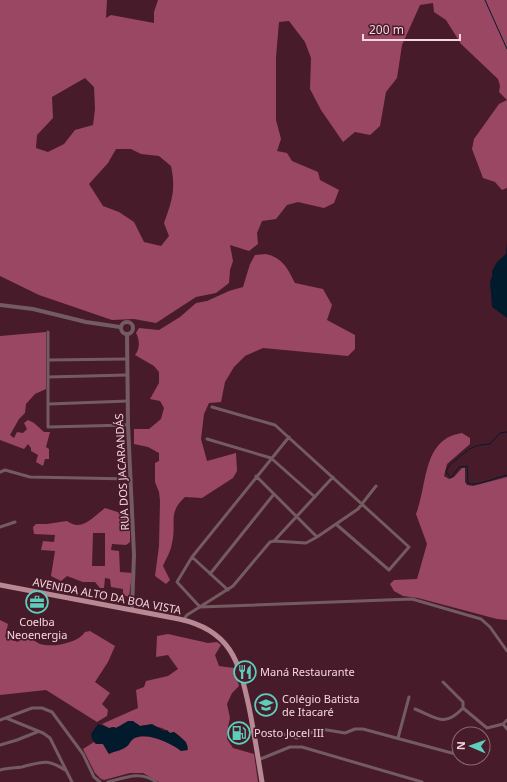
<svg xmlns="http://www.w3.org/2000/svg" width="507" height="782" font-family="'Noto Sans',sans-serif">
<rect width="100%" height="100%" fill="#481b2a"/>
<path fill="#9a4763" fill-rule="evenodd" d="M0,0H107L106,18L111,15L154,23V12L158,0H507V100L499,92L500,86L498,79L461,44L446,20L434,12L433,3L420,5L402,45L397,78L386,92L380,126L370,135L355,132L343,142L321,110L310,89L311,58L305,42L289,21L279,22L276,57V120L281,139L277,151L287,153L292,161L318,172L320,180L339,190L334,203L324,208L298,202L287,205L276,219L262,221L257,233L258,244L249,251L230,245L233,261L230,270L229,283L216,293L196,297L156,323L134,319L112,320L39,295L0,276ZM85,78L94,87L95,109L93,125L75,130L64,144L48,152L36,148L37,135L53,118L52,97ZM116,149H131L141,154L159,156L171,166C176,189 172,201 164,223L169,236L161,246L144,242L134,222L119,212L103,206L89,184L108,163Z
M507,100V188L502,190L495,182L483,178L472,149L474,139L499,104Z
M266,254C283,258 288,269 295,283L323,289L332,305L327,320L355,335V349L348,356L263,348L245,356L234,367L225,382L221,402L209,403L204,414L201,439L207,461L236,453L237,471L233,478L202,498L185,497C167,513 177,523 172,543C171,551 166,559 163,566L170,580L166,584L155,576L159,546L160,501L159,492L155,482V463L159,461V453L148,447L134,444V429H149L161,419L164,408L160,401L150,399L159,383V372L154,366L135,355C140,349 140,340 136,333L139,328L159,330L180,317L196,303L207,301L229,291L243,287L250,264L255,255Z
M46,332V389L35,394L26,404L25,413L19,419L10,435L14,438L17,432L23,433L27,429L24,423L28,420L34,423L44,432H50L46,447L49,449V459H45L43,466L36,462L38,455L31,451V448L28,444L24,449L0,440V336Z
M462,433L470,438V444L447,464L444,476L449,479L454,477L462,468H465V482L467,485L473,486L507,477V620L497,619L418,598L403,596L394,591L390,584L394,580L417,579L427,544L416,514C428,484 422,439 462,433Z
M105,508L127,515V527L130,529V542L126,545L112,544L111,550L119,551L120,572L132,573L129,597L123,595V589L111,587L110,579L105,578L104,588H100L95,582H83L67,576L61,581L51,576L55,551L41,550L43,541L54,542L55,535L34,534L33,527L36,524H47L67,521C82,532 93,517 105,508ZM93,533H105V566H92Z
M0,620L8,624L5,637L18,642L24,633C29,636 35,642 40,644C53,648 78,643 85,632L90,631L115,646L108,662L95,682L110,693L102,704L108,710L107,716L97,722L46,690L0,695Z
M168,634L208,643L217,642L221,645L215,655L219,666L234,668L239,686L232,693L227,704L230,718L228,727L227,739L233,748L254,754L258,782H159L143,773H130L104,780L101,779L95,773L83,749L94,742L96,744H103L109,754C114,751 119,750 123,748C128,745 131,740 135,738C150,732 167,743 180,749L188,747C186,741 179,735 174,732L170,733C165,727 149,724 140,726C129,717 126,726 115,728L114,727L109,728L102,724L138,708L136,690L144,687L146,681L168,676L178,669L168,655L156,657L157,636Z"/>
<path fill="#021b2c" d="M507,242V318L492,307L490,281L492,277V271L497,262L506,254Z
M128,721H133L140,726L152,724L164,731L167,730L170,733L174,732L186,742L188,750L181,751C171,743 148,732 134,738C130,740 130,745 126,747C121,751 114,751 109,754L103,744H96L92,739L91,734L98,724L109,728L114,727L116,728Z"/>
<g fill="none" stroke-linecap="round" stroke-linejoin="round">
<path stroke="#021b2c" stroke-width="1" d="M485,0L507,49
M507,432L500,433L490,444C473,445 470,448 458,458C452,463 449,464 446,472L451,478L459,467L467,466L468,483C476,487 497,477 507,475"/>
<path stroke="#735b61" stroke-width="3" d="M48,332V427L128,425
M48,360L127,359
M48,377L127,375
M49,404L128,401
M212,407L275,425L409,547L389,570L337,525
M289,437L192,557L177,582L200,607L412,599L481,619L490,627L507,651
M207,439L271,458L315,497
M0,472L5,470L30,477L131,479
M256,476L317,537
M0,527L15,522
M274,541L333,477
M192,557L228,590
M210,574L274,494
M183,620L187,615L233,586L270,542L274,541L306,543L317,537L358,509L376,486
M443,682L463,702V708
M415,709C437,718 444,728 463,708L487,728L503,724L507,720
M6,718L43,733L50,738L72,782
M0,720L32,708H42L52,712L83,754L94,777L100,782
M503,724L507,729
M254,732H275L297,738L321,729L345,733L355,729H363L459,755
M398,738L409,697
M0,745L17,740L37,732
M483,755L489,750
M258,760L290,747H302L422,782
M0,770C7,768 15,768 22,767C42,762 47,758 65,770
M108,782C124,778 141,770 156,782"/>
<path stroke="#735b61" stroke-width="4" d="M0,305L33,309L86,322L120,327
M121 328a6 6 0 1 1 12 0a6 6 0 1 1-12 0Z
M127,334L128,425L134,555L132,609"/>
<path stroke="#b88895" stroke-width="5" d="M0,585L179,619C230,630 239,660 249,707C254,732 258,757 262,782"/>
</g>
<defs>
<g id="office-ring" transform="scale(1.15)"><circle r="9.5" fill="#481b2a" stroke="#5ccebb" stroke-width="1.5"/><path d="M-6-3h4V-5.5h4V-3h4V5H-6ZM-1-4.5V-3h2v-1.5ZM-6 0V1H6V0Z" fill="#5ccebb"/></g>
<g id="restaurant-ring" transform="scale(1.15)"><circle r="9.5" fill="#481b2a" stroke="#5ccebb" stroke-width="1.5"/><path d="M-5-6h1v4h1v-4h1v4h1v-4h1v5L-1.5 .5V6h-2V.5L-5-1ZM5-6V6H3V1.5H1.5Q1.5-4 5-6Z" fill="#5ccebb"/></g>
<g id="school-ring" transform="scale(1.15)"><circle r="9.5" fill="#481b2a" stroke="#5ccebb" stroke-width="1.5"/><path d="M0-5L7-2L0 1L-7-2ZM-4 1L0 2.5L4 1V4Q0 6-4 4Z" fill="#5ccebb"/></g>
<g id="fuel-ring" transform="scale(1.15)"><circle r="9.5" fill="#481b2a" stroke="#5ccebb" stroke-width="1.5"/><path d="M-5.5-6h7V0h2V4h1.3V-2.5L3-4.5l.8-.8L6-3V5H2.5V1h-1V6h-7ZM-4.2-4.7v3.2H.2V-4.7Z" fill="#5ccebb"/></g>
</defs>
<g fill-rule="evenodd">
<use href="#office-ring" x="37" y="602"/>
<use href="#restaurant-ring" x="245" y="672"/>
<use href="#school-ring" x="266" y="705"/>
<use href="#fuel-ring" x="239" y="733"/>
</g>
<g text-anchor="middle" stroke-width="3.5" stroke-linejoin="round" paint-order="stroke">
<g font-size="11" fill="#f5d6de" stroke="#481b2a">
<text transform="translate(122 472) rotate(-93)" y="4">RUA DOS JACARANDÁS</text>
<text transform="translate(107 596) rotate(11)" y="4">AVENIDA ALTO DA BOA VISTA</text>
</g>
<g font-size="11" fill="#f5d6de" stroke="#481b2a" text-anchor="start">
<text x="37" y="626" text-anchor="middle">Coelba<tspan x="37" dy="13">Neoenergia</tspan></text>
<text x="260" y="676">Maná Restaurante</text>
<text x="282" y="703">Colégio Batista<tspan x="282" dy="13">de Itacaré</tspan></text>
<text x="254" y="737">Posto Jocel III</text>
</g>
</g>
<g transform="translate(471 746) rotate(272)"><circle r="19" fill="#481b2a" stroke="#8d6672"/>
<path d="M0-3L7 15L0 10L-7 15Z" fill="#5ccebb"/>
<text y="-6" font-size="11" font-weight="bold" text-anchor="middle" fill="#f5d6de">N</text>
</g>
<path d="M363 34v6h97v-6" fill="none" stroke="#f5d6de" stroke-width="2"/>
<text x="369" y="34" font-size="12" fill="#f5d6de" stroke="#481b2a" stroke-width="3" paint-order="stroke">200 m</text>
</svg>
